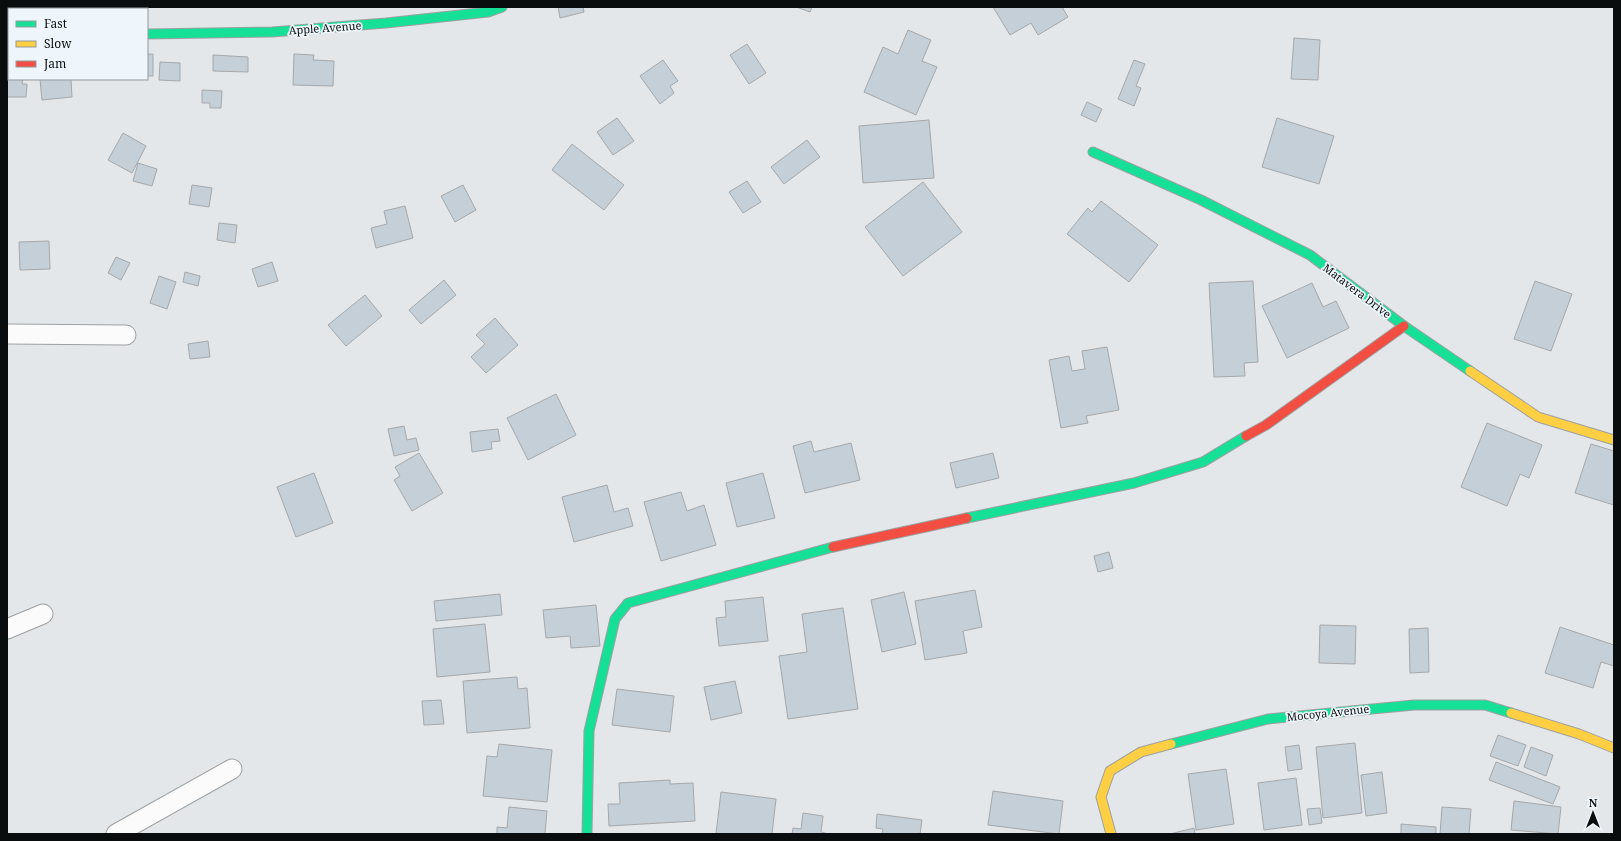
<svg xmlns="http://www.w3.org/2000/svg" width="1621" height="841" font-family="'Noto Serif',serif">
<rect width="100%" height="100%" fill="#e4e7ea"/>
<path fill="#c5cfd7" stroke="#a5a8aa" d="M7,7H29V9H9V20H7Z
M88,7H102V9H88Z
M558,7H583L584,12L560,18Z
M796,7H812L810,12Z
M993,7H1062L1068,17L1038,35L1031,23L1010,35Z
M908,30L931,40L922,61L937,67L916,115L864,92L883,47L898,54Z
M1294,38L1320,40L1318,80L1291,79Z
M747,44L766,73L749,84L730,55Z
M147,54H153V76H147Z
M294,54L314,55L313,60L334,61L333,86L293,85Z
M213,55L248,57V72L213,71Z
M663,60L678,81L670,86L674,93L660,104L640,76Z
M1134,60L1145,64L1136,86L1141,88L1134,106L1118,99Z
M160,62L180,63V81L159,80Z
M7,75H9V79H23L22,84H27L26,97H7Z
M40,79H71L72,97L42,100Z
M202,90L222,91L221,108H210V103H202Z
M1087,102L1102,109L1096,122L1081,115Z
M617,118L634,141L613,155L597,132Z
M1277,118L1334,136L1319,184L1262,167Z
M929,120L934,178L863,183L859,126Z
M123,133L146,146L132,173L108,160Z
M807,140L820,157L784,184L771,167Z
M572,144L624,185L604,210L552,170Z
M138,163L157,169L152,186L133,181Z
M747,181L761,202L743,213L729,192Z
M923,182L962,232L903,276L865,227Z
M192,185L212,188L209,207L189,204Z
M463,185L476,210L455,222L441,196Z
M1101,201L1158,245L1129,282L1067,234L1088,208L1092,212Z
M405,206L413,238L376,248L371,228L387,224L384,211Z
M219,223L237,225L235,243L217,240Z
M49,241L50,269L20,270L19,242Z
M116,257L130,263L121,280L108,273Z
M272,262L278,281L258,287L252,269Z
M185,272L200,276L198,286L183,282Z
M159,276L176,282L167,309L150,303Z
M444,280L456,295L421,324L409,310Z
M1253,281L1258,362L1244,363L1245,376L1214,377L1209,283Z
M1535,281L1572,294L1551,351L1514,339Z
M1312,283L1323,307L1336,301L1349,328L1287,358L1262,306Z
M365,295L382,316L346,346L328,325Z
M495,318L518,345L486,373L471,357L485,344L476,335Z
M208,341L210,357L190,359L188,344Z
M1107,347L1119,410L1086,416L1088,423L1061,428L1049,360L1069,356L1072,371L1085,369L1082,351Z
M556,394L576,435L528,460L507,418Z
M1487,423L1542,445L1529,478L1520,474L1507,506L1461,487Z
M404,426L407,440L416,438L419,450L394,456L388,429Z
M498,429L500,441L491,442L492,449L472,452L470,432Z
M811,441L814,452L851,443L860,480L805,493L793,446Z
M1591,444L1614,451V505L1575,493Z
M419,453L443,493L412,511L394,480L400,476L395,467Z
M993,453L999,478L956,488L950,463Z
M314,473L333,523L296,537L277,487Z
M763,473L775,518L737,527L726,483Z
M607,485L614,512L628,508L633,526L574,542L562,497Z
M681,492L687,511L704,505L716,545L661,561L644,502Z
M1109,552L1113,568L1098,572L1094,556Z
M975,590L982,627L963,631L967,653L925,660L915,601Z
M904,592L916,644L882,652L871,600Z
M500,594L502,615L436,621L434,601Z
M763,597L768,641L719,646L716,618L726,617L725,601Z
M596,605L600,646L571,648L570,636L546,638L543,610Z
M843,608L858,709L788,719L779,656L807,652L802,614Z
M485,624L490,672L437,677L433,629Z
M1320,625L1356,626L1355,664L1319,663Z
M1560,627L1614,645V666L1601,662L1593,688L1545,673Z
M1428,628L1429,672L1410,673L1409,629Z
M517,677L518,689L527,688L530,728L467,733L463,681Z
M735,681L742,713L711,720L704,687Z
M617,689L674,696L670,732L612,725Z
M441,700L444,724L424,725L422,701Z
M1498,735L1526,745L1518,766L1490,756Z
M1355,743L1362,813L1323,818L1316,747Z
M499,744L552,750L547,802L483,796L487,756L497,757Z
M1299,745L1302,769L1288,771L1285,747Z
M1531,747L1553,755L1546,776L1524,767Z
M1496,762L1560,787L1553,804L1489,780Z
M1226,769L1234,824L1196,830L1188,774Z
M1382,772L1387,813L1366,816L1361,775Z
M1296,778L1302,825L1264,830L1258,783Z
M670,780V784L693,783L695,821L609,826L608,804H620L619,783Z
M993,791L1063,801L1059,834L988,825Z
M721,792L776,799L772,834H716Z
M1514,801L1561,807L1558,834L1511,830Z
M509,807L547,811L545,834H497V827L507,828Z
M1442,807L1471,809L1469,834H1440Z
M1320,808L1322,823L1309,825L1307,809Z
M803,813L823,816L821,832L829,834H792L793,828L801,829Z
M877,814L922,820L920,834H882L883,829L876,828Z
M1401,824L1436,827V834H1401Z
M1194,828L1195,834H1170Z"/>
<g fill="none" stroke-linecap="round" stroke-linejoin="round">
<g stroke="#9da0a1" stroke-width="21">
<path id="street" d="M61,7V9
M7,38H9
M7,334L126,335
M7,629L43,614
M116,834L232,769"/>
</g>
<g stroke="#9da0a1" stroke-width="11">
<path id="fast" d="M147,34L272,32L386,23L488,12L502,7
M1093,152L1201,200L1310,255L1404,326L1470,371
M967,518L1134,483L1203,462L1246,436
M1171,744L1268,719L1414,705H1485L1511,713
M587,834L589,731L615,619L628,603L833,547"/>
</g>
<g stroke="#9da0a1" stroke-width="11">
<path id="slow" d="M1470,371L1538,417L1614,440
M1511,713L1579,734L1614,748
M1111,834L1101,797L1110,771L1141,752L1171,744"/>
</g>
<g stroke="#9da0a1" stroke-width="11">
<path id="jam" d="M1246,436L1266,425L1404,326
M833,547L967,518"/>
</g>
<use href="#street" stroke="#fbfbfc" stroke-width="19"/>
<use href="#fast" stroke="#16e098" stroke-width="9"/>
<use href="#slow" stroke="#ffcf43" stroke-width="9"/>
<use href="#jam" stroke="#f24e42" stroke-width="9"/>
</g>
<g text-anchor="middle" stroke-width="3.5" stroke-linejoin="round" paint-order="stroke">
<g font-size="11" fill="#0a0d0e" stroke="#eef6fb">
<text transform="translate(325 28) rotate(-4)" y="4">Apple Avenue</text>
<text transform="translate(1357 291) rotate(37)" y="4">Matavera Drive</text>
<text transform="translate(1328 713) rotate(-6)" y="4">Mocoya Avenue</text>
</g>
</g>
<rect width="1621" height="841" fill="none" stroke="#0a0d0e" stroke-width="16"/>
<rect x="8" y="8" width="140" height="72" fill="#eef6fb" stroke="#93999c"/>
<rect x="16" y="21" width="20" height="6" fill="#16e098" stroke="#93999c"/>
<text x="44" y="28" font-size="12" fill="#0a0d0e">Fast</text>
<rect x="16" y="41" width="20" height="6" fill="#ffcf43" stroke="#93999c"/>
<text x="44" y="48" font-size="12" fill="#0a0d0e">Slow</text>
<rect x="16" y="61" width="20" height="6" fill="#f24e42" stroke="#93999c"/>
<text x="44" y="68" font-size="12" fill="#0a0d0e">Jam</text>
<g transform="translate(1593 813)" stroke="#eef6fb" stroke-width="3" paint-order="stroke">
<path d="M0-3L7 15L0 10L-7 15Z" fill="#0a0d0e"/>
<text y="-6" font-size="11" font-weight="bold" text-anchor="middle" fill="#0a0d0e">N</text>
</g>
</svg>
